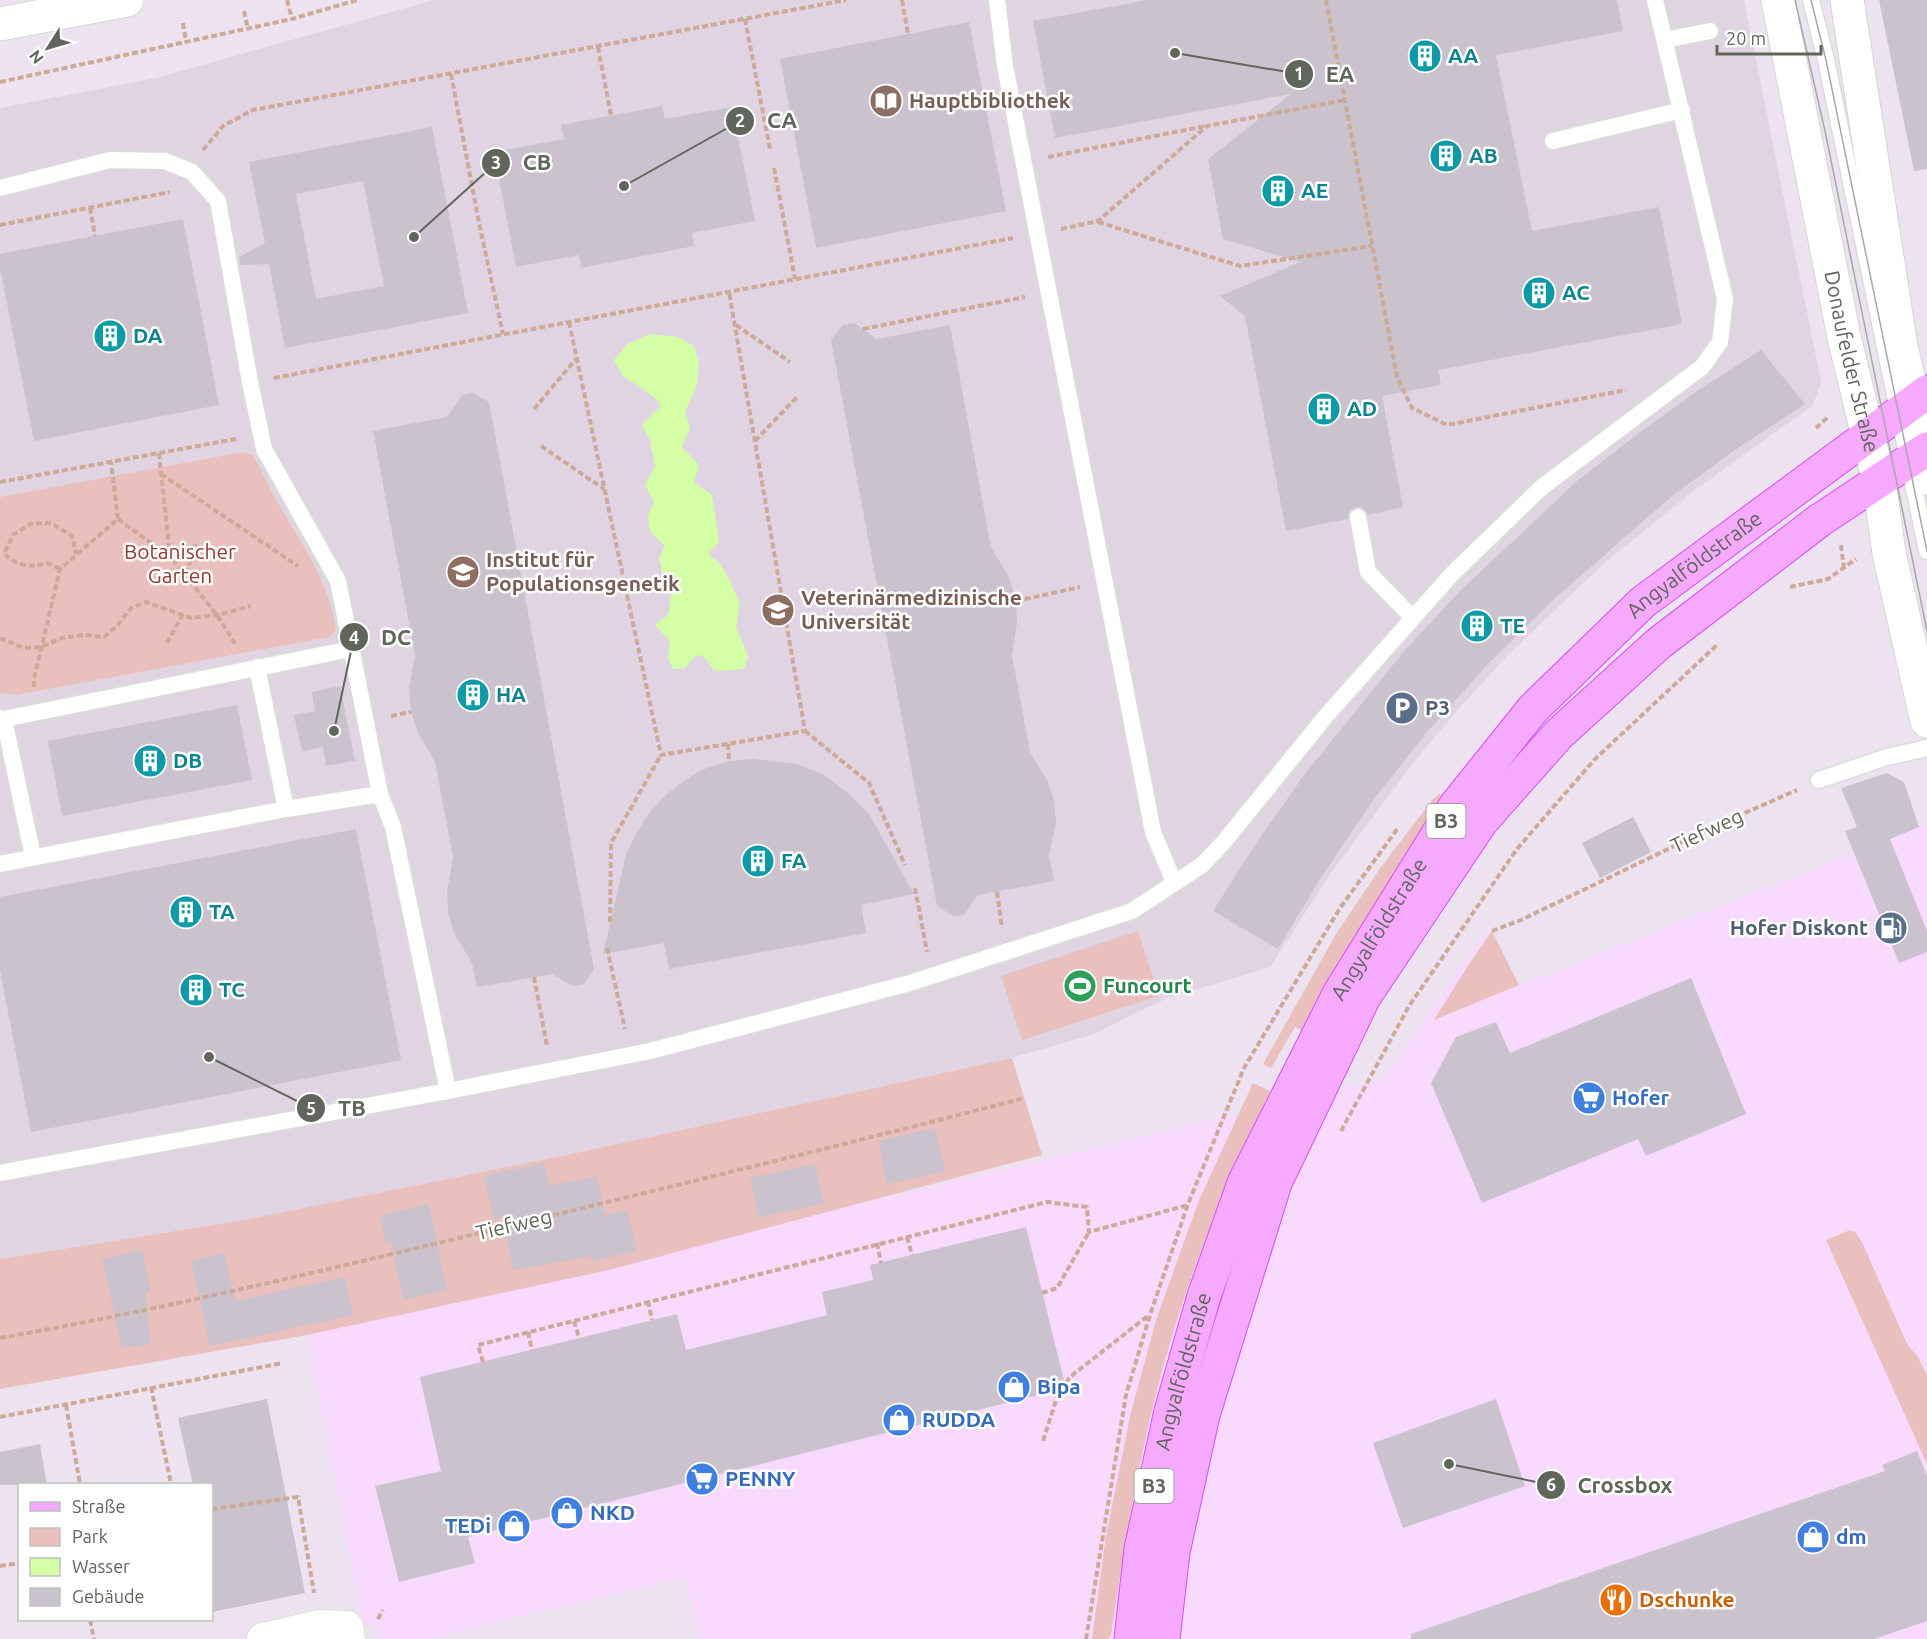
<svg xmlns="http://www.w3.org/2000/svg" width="1927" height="1639" font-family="Ubuntu,sans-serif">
<rect width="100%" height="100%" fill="#ede3f0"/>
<path fill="#f8d9ff" d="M1927,825V1639H700L685,1577L429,1639H380L377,1625L363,1624L307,1335L1383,1079L1490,927L1520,985Z"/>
<path fill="#e0d4e2" d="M434,0H1744L1821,382L1813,405L1691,493L1602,565L1508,655L1462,705L1414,762L1331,873L1270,967L1165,999L1094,1034L1012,1058L571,1154L244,1220L0,1259V108L156,78Z"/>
<path fill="#e9c0be" d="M243,452L254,456C262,471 268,487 277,501C302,546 329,579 336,631L329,637L16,695L0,693V497Z
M1439,794L1444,797L1371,914L1302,1031L1295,1027L1271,1068L1263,1064L1336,934L1381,867L1433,799Z
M1138,931L1159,996L1022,1040L1001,976Z
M1492,931L1519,985L1434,1020L1471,961Z
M1012,1058L1042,1155L609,1270L307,1335L0,1389V1259L244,1220L571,1154Z
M1253,1083L1270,1091C1235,1167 1201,1243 1176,1323C1144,1425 1127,1529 1111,1635L1108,1639H1092L1106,1536L1131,1412L1156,1320L1199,1200Z
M1850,1230L1855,1232L1862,1242L1907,1344L1918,1357L1927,1376V1464L1826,1240Z"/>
<path fill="#d4ffa4" d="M650,334L678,337L694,346L699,362L697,384L685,412L690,428L682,447L699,465L694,482L712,495L719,542L708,554L720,564L731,583L740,604L736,627L748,656L744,669L715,671L703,655L694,657L685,668L673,669L668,659L670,641L655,625L668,615L675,573L662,572L659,557L665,546L650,532L648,516L654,502L645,485L655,466L650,440L642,425L661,406L657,399L623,376L614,360L628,344Z"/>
<path fill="#cac2cd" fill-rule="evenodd" d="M1148,0H1617L1623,31L1496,55L1532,231L1659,207L1682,324L1438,370L1441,385L1382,396L1403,507L1368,515L1362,507H1356L1348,513V519L1286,531L1245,316L1220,296L1300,262L1223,239L1208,159L1291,94L1055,138L1033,21Z
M1879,0H1927V169L1914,171Z
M969,22L1006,211L816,248L780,59Z
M662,106L665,119L732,107L755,221L692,233L694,246L581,268L579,255L516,267L494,152L564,139L561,125Z
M432,127L468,313L285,348L269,264L240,265L239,257L265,243L249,162ZM363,181L384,286L316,299L296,194Z
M183,219L219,405L34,441L0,268V254Z
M854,323L877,339L950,325L991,547L1009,577L1016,601L1017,623L1012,655L1030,752L1048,782L1054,800L1056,822L1049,855L1054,881L978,895L964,915L953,916L937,906L841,393L831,340L843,325Z
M1761,350L1805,404L1738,448L1673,495L1552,601L1487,665L1427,732L1371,803L1320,879L1278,949L1213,911L1257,842L1304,775L1405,650L1460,591L1576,482L1635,436L1697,391Z
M473,393L489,402L594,969L584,984L573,986L552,974L477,987L472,963L454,933L448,911L447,893L453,857L435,762L418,733L411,712L409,687L415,655L373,431L447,417L462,395Z
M340,686L355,761L326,766L323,747L302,751L294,715L315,711L312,692Z
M237,705L252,780L62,816L48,741Z
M753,759L798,764L824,775L847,792L869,814L914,894L861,905L866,933L669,969L664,943L603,954L626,855L637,832L649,813L666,795L685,780L704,769L729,761Z
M1887,773L1904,782L1919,827L1890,839L1927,931V952L1899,963L1845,831L1857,827L1841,788Z
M1633,817L1651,852L1600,878L1582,843Z
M356,829L401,1060L31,1132L0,970V897Z
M1691,978L1746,1114L1646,1156L1638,1139L1482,1203L1431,1083L1456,1037L1496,1022L1510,1053Z
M935,1128L945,1171L887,1184L878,1141Z
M544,1163L550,1186L597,1176L605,1215L627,1210L637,1251L593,1261L592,1256L513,1270L503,1217L494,1219L484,1176Z
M815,1164L824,1203L758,1218L750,1178Z
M429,1204L447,1290L403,1300L391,1242L386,1243L380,1215Z
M1026,1227L1066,1388L468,1537L475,1563L399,1582L375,1486L441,1471L420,1377L677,1314L686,1350L827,1315L822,1292L873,1280L870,1265Z
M142,1250L151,1291L145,1293L151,1344L122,1348L102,1259Z
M224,1253L235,1301L345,1277L354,1315L210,1346L191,1260Z
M267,1399L305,1593L212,1612V1485H193L178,1418Z
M1496,1399L1525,1486L1403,1528L1373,1443Z
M40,1444L47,1485H0V1452Z
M1917,1451L1927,1476V1621L1874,1639H1411V1634L1885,1471L1882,1465Z"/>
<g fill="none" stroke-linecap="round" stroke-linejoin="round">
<g stroke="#d8ded6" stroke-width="19">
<path id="lane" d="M997,0L1005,66L1153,832L1174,882
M1811,0L1826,60L1927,551
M1665,40L1710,31
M1553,141L1682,110
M0,188L110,160L165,161L192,172L218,201L250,382L264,449L338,581L380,794L393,827L448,1091
M1358,517L1368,572L1413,618
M257,667L286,809
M0,718L4,719L351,649
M4,719L33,857
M1819,780L1887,757L1927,748
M0,864L286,809L380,794
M0,1173L448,1091L650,1051L910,983L1132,911L1202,865L1223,843L1326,716L1452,574L1542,487L1702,367L1720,342L1725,299L1655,0"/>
</g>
<g stroke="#d8ded6" stroke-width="34">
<path id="street" d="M263,1639L319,1626L347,1627L349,1639"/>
</g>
<g stroke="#d1d8ce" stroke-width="35">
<g id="secondary">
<path id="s1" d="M1778,0L1844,337L1879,481L1889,553L1927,721"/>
<path d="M1847,0L1901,347L1914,402L1927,478"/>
<path d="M0,24L127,0"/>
</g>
</g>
<g stroke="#d44efe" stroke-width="35">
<g id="primary">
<path id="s2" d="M1131,1639L1141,1549L1171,1411L1204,1296L1244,1183L1339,994L1456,805L1533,709L1643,602L1927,392"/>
<path d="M1163,1639L1173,1552L1203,1415L1275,1183L1364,997L1481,822L1559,734L1658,644L1820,520L1927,449"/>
</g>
</g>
<path stroke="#cda998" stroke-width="4" stroke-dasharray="6 3" stroke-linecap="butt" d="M287,0L292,19
M902,0L908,34
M1326,0L1397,377L1412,408L1447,425L1626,390
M244,11L248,29
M745,19L770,149
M183,23L186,42
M598,47L611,115
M451,74L479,223L503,334
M0,82L292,19L357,0
M203,150L223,126L253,110L846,0
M1048,157L1206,126
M774,168L795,279
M90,208L95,236
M1098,222L1240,266L1372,246
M0,225L170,192
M1061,229L1098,221L1207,126L1345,100
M569,322L661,755L805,731L729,292
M736,325L790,362
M863,329L1025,297
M274,378L1013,238
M534,409L576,359
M1816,428L1828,417
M755,441L797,397
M541,446L604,489
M159,453L170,556L217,615L236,645
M161,474L298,566
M0,482L236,439
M118,519L169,556
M1841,545L1844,568
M60,569L48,563C30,568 18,566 4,554L13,535L30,524L51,523L72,536L76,554
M186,574L196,544
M1790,587L1828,579L1856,559
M1016,601L1080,587
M0,638L24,648L41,647L62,638L85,635L104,637L117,626L131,608L146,602L191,618L217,615L251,606
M167,643L183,614
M34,687V679L60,569L118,519L111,462
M391,716L411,712
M805,731L869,783L905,865
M728,744L729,761
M915,888L927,952
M997,892L1002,928
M610,922L611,843L661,755
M1492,931L1521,920L1722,823L1797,790
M607,948L625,1029
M534,977L547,1046
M1341,1131L1409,1006L1517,849L1595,759L1717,645
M907,1237L912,1255
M877,1243L881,1263
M1042,1293L1057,1288L1089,1232
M648,1301L652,1320
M574,1321L579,1338
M528,1332L532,1350
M0,1338C153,1311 304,1275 455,1239C645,1193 835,1147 1025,1098
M483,1362L478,1345L1047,1202L1087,1207L1089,1232L1188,1205
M151,1387L171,1484
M66,1405L80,1484
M0,1417L283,1363
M1043,1441L1058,1394L1070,1377L1149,1315
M212,1509L298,1497L314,1593
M0,1566L20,1563
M378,1619L383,1610
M90,1620L94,1639
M1086,1639L1126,1395L1150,1315L1188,1204L1244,1068L1340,908L1398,828"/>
<use href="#lane" stroke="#fff" stroke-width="16"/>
<use href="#street" stroke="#fff" stroke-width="32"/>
<use href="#secondary" stroke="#fff" stroke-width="33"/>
<use href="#primary" stroke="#f5a9ff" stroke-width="33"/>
<path stroke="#a7a9a6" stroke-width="1.5" d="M1795,0L1825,131L1927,631
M1811,0L1826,60L1927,551"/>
</g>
<defs>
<g id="building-disc" transform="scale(1.725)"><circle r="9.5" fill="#0f9aa8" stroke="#fff"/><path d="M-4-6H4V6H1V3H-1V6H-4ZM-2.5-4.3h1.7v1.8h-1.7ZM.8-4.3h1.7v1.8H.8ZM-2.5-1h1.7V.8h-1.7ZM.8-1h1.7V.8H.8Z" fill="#fff"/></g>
<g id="library-disc" transform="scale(1.725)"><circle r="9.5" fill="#8d6e63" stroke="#fff"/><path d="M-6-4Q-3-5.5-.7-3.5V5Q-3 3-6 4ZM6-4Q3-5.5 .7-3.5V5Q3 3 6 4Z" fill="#fff"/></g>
<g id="school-disc" transform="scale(1.725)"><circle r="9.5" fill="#8d6e63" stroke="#fff"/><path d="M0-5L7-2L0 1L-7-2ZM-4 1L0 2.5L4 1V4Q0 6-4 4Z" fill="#fff"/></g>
<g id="university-disc" transform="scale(1.725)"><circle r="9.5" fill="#8d6e63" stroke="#fff"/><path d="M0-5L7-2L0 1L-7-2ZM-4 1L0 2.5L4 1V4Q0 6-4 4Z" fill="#fff"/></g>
<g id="parking-disc" transform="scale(1.725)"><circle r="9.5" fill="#5c6f8a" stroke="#fff"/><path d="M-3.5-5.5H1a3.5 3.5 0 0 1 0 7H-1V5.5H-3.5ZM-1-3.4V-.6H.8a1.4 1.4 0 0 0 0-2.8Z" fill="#fff"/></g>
<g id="fuel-disc" transform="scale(1.725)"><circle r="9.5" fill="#5c6f8a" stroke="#fff"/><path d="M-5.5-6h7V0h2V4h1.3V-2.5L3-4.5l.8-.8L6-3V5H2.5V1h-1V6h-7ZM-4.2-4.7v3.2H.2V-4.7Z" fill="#fff"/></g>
<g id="stadium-disc" transform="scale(1.725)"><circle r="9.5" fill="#2e9e5b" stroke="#fff"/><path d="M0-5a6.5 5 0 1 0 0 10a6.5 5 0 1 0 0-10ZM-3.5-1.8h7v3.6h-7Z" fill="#fff"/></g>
<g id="supermarket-disc" transform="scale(1.725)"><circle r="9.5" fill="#3f7fe0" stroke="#fff"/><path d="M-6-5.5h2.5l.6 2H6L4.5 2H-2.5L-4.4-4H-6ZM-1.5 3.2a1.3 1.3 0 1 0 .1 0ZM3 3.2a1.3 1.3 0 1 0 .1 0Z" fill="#fff"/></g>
<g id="shop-disc" transform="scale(1.725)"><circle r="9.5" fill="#3f7fe0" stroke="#fff"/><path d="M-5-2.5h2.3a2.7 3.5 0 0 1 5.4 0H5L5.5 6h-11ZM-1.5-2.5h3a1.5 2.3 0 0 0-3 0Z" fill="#fff"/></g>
<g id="restaurant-disc" transform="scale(1.725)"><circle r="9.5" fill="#e8710a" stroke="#fff"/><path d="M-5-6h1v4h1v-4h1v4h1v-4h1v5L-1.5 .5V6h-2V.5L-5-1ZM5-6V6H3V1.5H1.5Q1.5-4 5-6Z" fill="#fff"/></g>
</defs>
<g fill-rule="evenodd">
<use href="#building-disc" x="1425" y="56"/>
<use href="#library-disc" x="886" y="101"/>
<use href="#building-disc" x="1446" y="156"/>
<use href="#building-disc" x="1278" y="191"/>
<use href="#building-disc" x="1539" y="293"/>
<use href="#building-disc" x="110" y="336"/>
<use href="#building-disc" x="1324" y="409"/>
<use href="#school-disc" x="463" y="572"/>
<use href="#university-disc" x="778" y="610"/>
<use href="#building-disc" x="1477" y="626"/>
<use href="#building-disc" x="473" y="695"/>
<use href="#parking-disc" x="1402" y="708"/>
<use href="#building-disc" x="150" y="761"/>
<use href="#building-disc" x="758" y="861"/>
<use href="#building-disc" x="186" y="912"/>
<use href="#fuel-disc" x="1891" y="928"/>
<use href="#stadium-disc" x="1080" y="986"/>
<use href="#building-disc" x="196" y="990"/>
<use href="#supermarket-disc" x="1589" y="1098"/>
<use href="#shop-disc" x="1014" y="1387"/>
<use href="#shop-disc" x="899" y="1420"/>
<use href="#supermarket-disc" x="702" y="1479"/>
<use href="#shop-disc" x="567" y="1513"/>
<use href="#shop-disc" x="514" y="1526"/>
<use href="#shop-disc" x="1813" y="1537"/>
<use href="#restaurant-disc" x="1616" y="1600"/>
</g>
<g text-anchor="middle" stroke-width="5" stroke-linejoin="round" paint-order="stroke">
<g fill="#fff" stroke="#90948c" stroke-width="1.5">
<rect x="1426.5" y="804" width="39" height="34" rx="4.5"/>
<rect x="1134.5" y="1469" width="39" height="34" rx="4.5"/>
</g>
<g font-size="20" font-weight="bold" fill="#60665b">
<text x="1446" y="828">B3</text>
<text x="1154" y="1493">B3</text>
</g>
<g font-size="21" font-weight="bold" fill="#0d838f" stroke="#fff" text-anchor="start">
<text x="1448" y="63">AA</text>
<text x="1469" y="163">AB</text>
<text x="1301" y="198">AE</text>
<text x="1562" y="300">AC</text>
<text x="133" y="343">DA</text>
<text x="1347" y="416">AD</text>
<text x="1500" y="633">TE</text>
<text x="496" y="702">HA</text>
<text x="173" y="768">DB</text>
<text x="781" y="868">FA</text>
<text x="209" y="919">TA</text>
<text x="219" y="997">TC</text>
</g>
<g font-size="21" font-weight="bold" fill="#785e54" stroke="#fff" text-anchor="start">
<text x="909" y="108">Hauptbibliothek</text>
<text x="486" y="567">Institut für<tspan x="486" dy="24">Populationsgenetik</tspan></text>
<text x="801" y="605">Veterinärmedizinische<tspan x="801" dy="24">Universität</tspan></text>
</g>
<g font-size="21" fill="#60665b" stroke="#fff">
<text dy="7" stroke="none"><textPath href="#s1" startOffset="369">Donaufelder Straße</textPath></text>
<text dy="7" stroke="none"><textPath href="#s2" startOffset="1245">Angyalföldstraße</textPath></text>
<text transform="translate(1707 831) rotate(-25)" y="7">Tiefweg</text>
<text dy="7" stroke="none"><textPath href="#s2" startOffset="759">Angyalföldstraße</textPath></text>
<text transform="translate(514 1225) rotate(-13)" y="7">Tiefweg</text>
<text dy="7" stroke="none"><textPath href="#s2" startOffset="273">Angyalföldstraße</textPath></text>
</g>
<g font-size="21" fill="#913830" stroke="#fff">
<text x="180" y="559">Botanischer<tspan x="180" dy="24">Garten</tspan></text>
</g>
<g font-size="21" font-weight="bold" fill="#4e5e75" stroke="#fff" text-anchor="start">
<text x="1425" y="715">P3</text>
<text x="1868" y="935" text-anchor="end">Hofer Diskont</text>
</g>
<g font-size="21" font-weight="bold" fill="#27864d" stroke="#fff" text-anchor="start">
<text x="1103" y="993">Funcourt</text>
</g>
<g font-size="21" font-weight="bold" fill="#366cbe" stroke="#fff" text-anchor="start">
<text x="1612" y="1105">Hofer</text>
<text x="1037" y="1394">Bipa</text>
<text x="922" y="1427">RUDDA</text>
<text x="725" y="1486">PENNY</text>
<text x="590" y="1520">NKD</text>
<text x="491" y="1533" text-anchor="end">TEDi</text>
<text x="1836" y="1544">dm</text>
</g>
<g font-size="21" font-weight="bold" fill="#c56008" stroke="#fff" text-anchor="start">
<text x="1639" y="1607">Dschunke</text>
</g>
</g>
<path fill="none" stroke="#60665b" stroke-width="2" d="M1175 53L1299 74M624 186L740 121M414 237L496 163M334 731L354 637M209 1057L311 1108M1449 1464L1551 1485"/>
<g fill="#60665b" stroke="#fff" stroke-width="2">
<circle cx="1175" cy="53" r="6"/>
<circle cx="624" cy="186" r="6"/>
<circle cx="414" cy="237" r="6"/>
<circle cx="334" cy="731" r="6"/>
<circle cx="209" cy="1057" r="6"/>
<circle cx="1449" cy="1464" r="6"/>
<circle cx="1299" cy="74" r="15"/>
<circle cx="740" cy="121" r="15"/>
<circle cx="496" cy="163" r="15"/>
<circle cx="354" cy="637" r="15"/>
<circle cx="311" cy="1108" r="15"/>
<circle cx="1551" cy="1485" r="15"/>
</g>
<g font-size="18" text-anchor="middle" font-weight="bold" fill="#fff">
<text x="1299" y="80">1</text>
<text x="740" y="127">2</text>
<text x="496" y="169">3</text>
<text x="354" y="644">4</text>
<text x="311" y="1115">5</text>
<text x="1551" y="1491">6</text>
</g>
<g font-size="22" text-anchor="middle" font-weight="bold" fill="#60665b" stroke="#fff" stroke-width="5" stroke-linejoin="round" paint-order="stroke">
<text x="1340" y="82">EA</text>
<text x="782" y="128">CA</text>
<text x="537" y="170">CB</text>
<text x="396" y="645">DC</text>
<text x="352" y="1116">TB</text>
<text x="1625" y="1493">Crossbox</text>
</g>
<rect x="18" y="1483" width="195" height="138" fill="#ffffff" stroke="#bfc2bd" stroke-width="1.5"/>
<rect x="30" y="1502" width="30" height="9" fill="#f5a9ff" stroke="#bfc2bd" stroke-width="1.5"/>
<text x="72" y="1513" font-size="18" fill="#60665b">Straße</text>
<rect x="30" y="1528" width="30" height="18" fill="#e9c0be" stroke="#bfc2bd" stroke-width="1.5"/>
<text x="72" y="1543" font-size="18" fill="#60665b">Park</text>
<rect x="30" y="1558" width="30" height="18" fill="#d4ffa4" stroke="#bfc2bd" stroke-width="1.5"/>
<text x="72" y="1573" font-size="18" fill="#60665b">Wasser</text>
<rect x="30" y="1588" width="30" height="18" fill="#cac2cd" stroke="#bfc2bd" stroke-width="1.5"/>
<text x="72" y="1603" font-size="18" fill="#60665b">Gebäude</text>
<g transform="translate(48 48) rotate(233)" stroke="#ffffff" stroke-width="4.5" paint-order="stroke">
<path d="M0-4.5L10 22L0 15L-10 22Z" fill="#60665b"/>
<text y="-9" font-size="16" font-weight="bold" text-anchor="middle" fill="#60665b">N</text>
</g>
<path d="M1717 45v9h104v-9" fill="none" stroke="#60665b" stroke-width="3"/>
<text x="1726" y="45" font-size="18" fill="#60665b" stroke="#ffffff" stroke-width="4.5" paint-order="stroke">20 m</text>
</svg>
